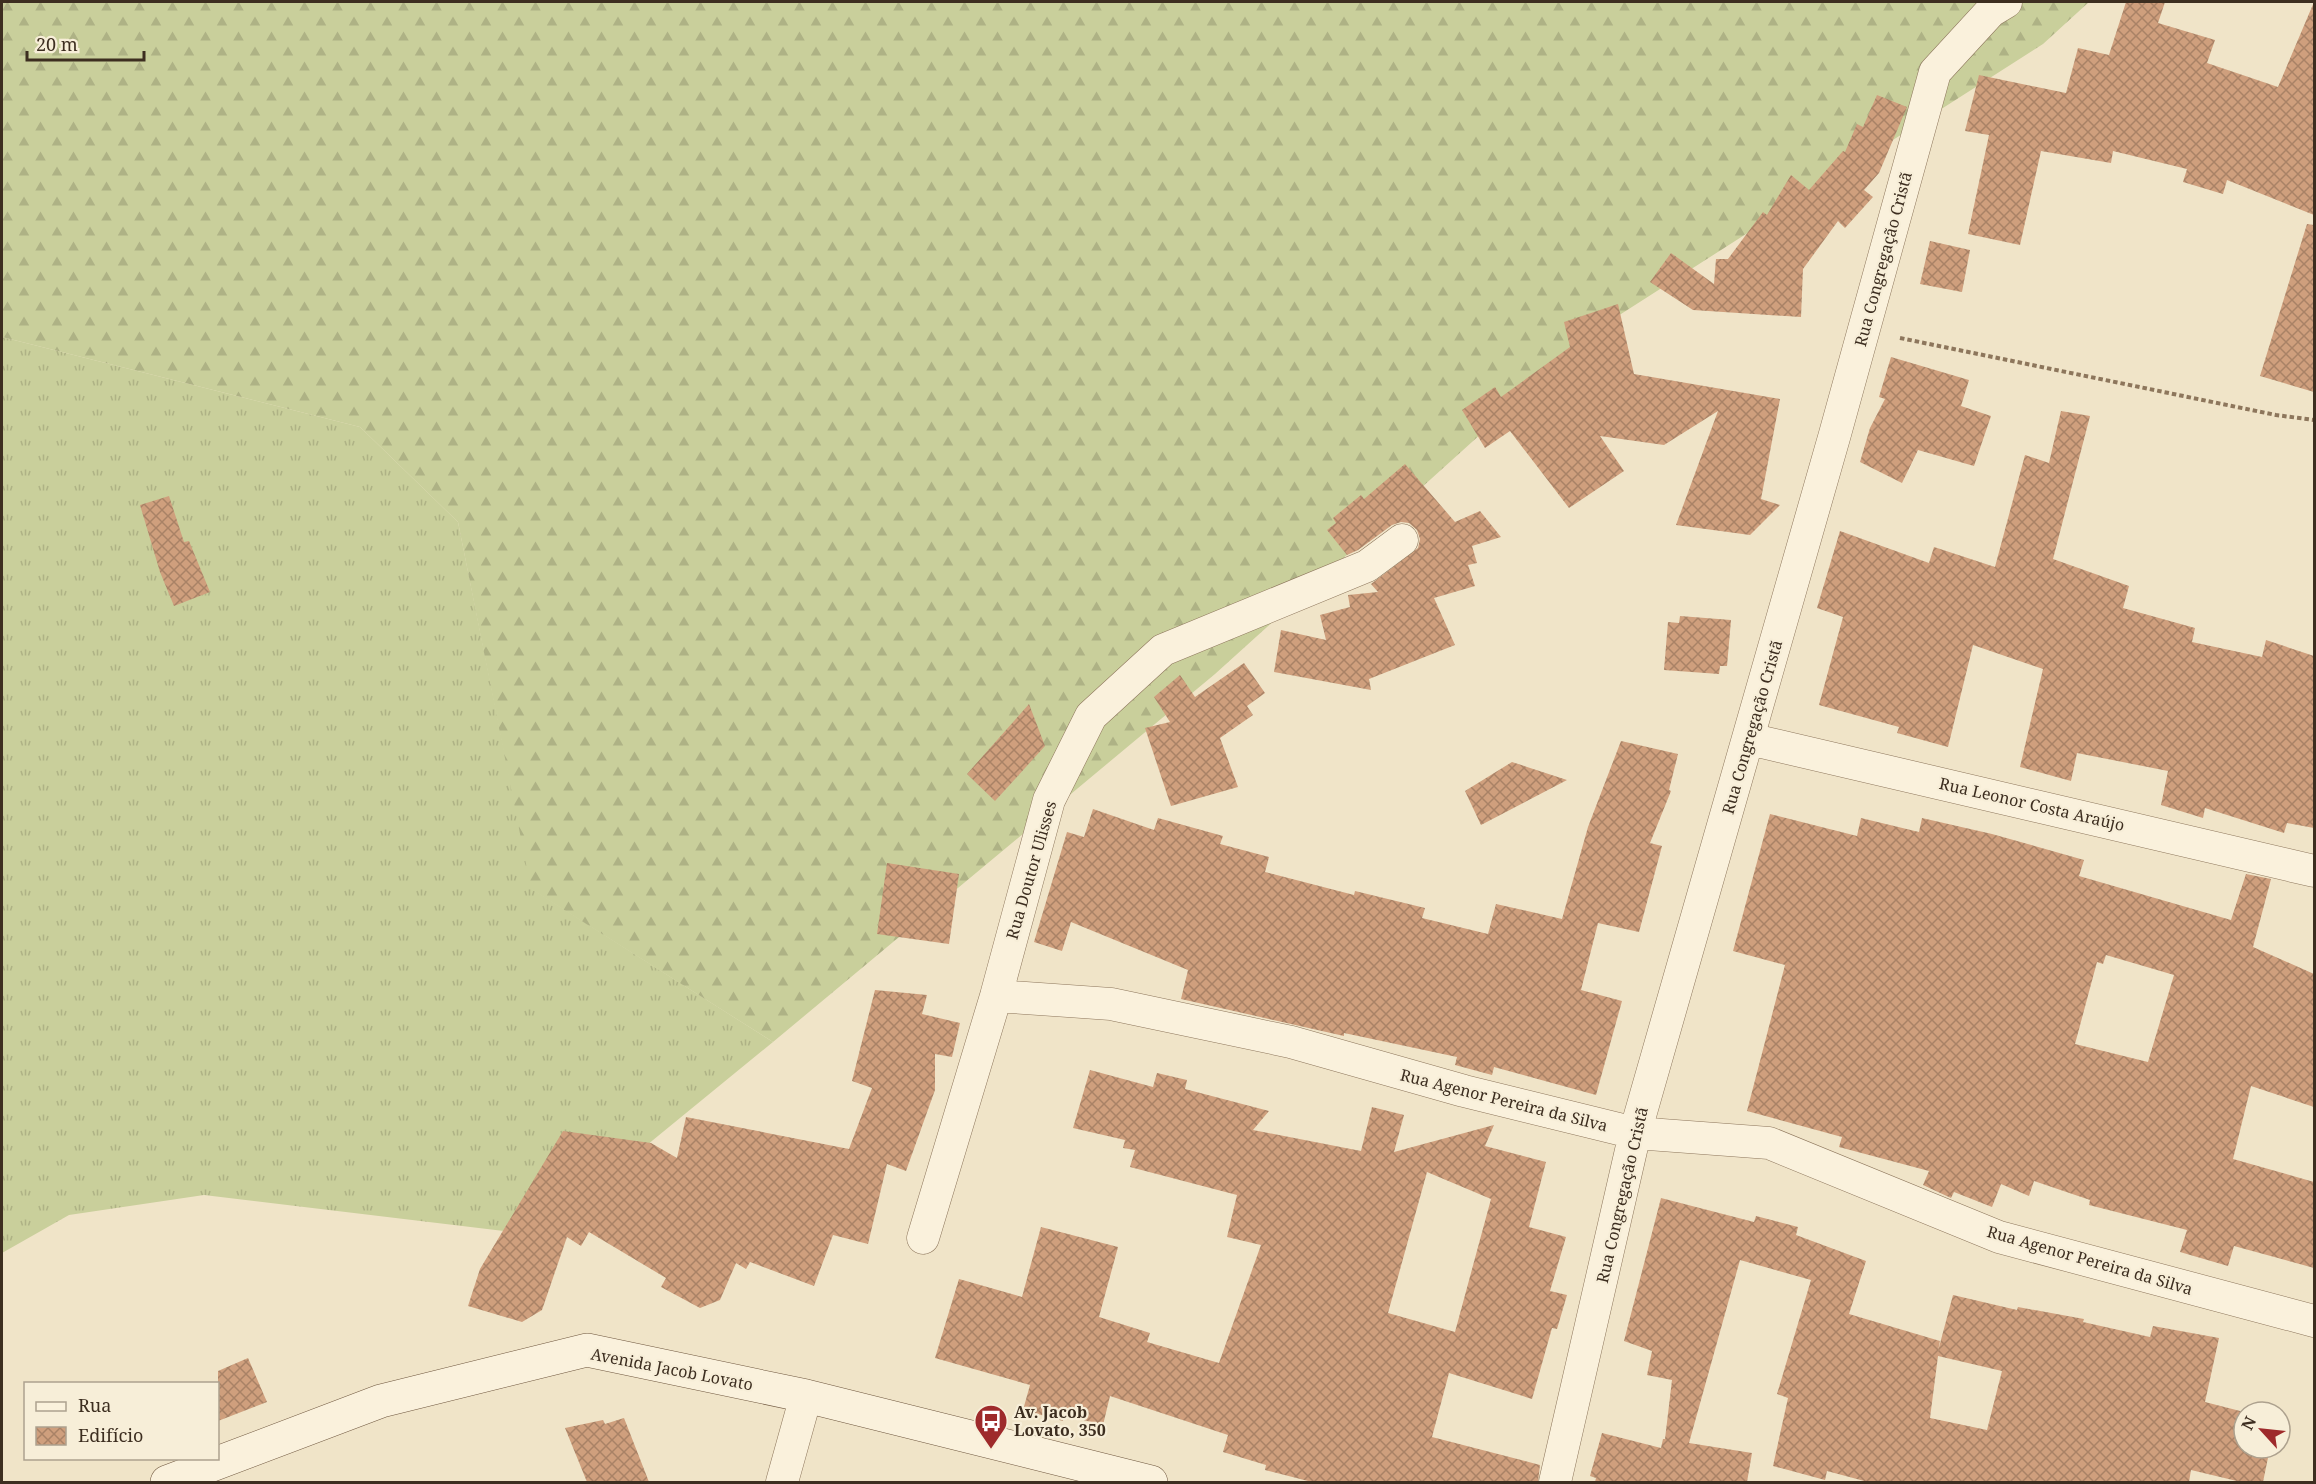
<svg xmlns="http://www.w3.org/2000/svg" width="2316" height="1484" font-family="'Noto Serif',serif">
<defs>
<pattern id="grass-tufts" width="24" height="20" patternUnits="userSpaceOnUse" patternTransform="scale(1.5)"><rect width="24" height="20" fill="#c9cf9b"/><path d="M3 7l-1-3M5 7V3M7 7l1-3M15 17l-1-3M17 17v-4M19 17l1-3" fill="none" stroke="#aeb285"/></pattern>
<pattern id="forest-firs" width="22" height="20" patternUnits="userSpaceOnUse" patternTransform="scale(1.5)"><rect width="22" height="20" fill="#c9cf9b"/><path d="M5 1l3.5 6h-7zM16 11l3.5 6h-7z" fill="#aeb285"/></pattern>
<pattern id="building-cross-hatch" width="8" height="8" patternUnits="userSpaceOnUse" patternTransform="scale(1.5)"><rect width="8" height="8" fill="#cf9f7d"/><path d="M0 0l8 8M0 8l8-8" fill="none" stroke="#a98266"/></pattern>
</defs>
<rect width="100%" height="100%" fill="#f0e4c8"/>
<path fill="url(#grass-tufts)" d="M2,337L360,427L458,522L532,889L773,1042L537,1235L204,1195L69,1215L2,1253Z"/>
<path fill="url(#forest-firs)" d="M2,2H2089L2043,44L1596,330L1215,674L773,1042L531,889L458,522L360,427L2,337Z"/>
<path fill="url(#building-cross-hatch)" fill-rule="evenodd" d="M2126,2H2165L2158,23L2215,40L2207,63L2278,87L2314,2V215L2227,180L2223,194L2183,182L2187,169L2113,151L2111,163L2041,151L2020,245L1968,234L1989,135L1965,131L1979,75L2066,93L2078,48L2109,55Z
M1877,95L1907,107L1879,173L1864,190L1873,197L1845,228L1838,221L1803,269L1801,317L1693,310L1650,282L1671,253L1714,284L1716,259H1728L1763,212L1767,215L1791,175L1809,190L1843,151L1845,152L1857,124L1863,127Z
M2307,224L2314,225V392L2260,376Z
M1930,241L1970,250L1962,292L1920,284Z
M1618,304L1634,374L1780,399L1761,499L1780,505L1750,535L1676,525L1718,411L1664,445L1600,436L1624,471L1569,508L1510,431L1485,448L1462,410L1495,387L1501,397L1570,347L1564,322Z
M1891,357L1969,380L1961,406L1991,416L1974,466L1918,450L1902,483L1860,462L1870,428L1885,399L1879,397Z
M2061,411L2090,416L2053,559L2129,586L2123,608L2195,628L2192,642L2262,657L2266,640L2314,656V828L2287,823L2284,833L2205,808L2203,818L2161,805L2168,771L2077,753L2071,781L2020,767L2043,669L1973,645L1948,747L1897,733L1899,727L1819,705L1843,617L1817,608L1840,531L1929,563L1934,547L1995,567L2025,455L2049,463Z
M1405,464L1455,522L1480,511L1501,537L1472,546L1477,563L1468,565L1475,586L1434,598L1455,645L1369,679L1371,690L1274,672L1281,630L1326,640L1320,615L1350,607L1348,595L1378,592L1371,584L1418,548L1420,539L1417,530L1409,523L1401,522L1392,525L1358,550L1347,555L1327,530L1336,523L1333,518L1361,495L1364,499Z
M169,496L184,542L189,541L210,592L174,606L160,572L140,505Z
M1680,616L1731,620L1727,666H1720L1719,674L1664,670L1668,622L1679,623Z
M1244,663L1265,693L1247,706L1253,715L1220,738L1238,787L1171,806L1145,728L1170,722L1154,697L1180,675L1195,697Z
M1029,704L1045,746L995,801L967,774Z
M1621,741L1678,754L1669,790L1671,791L1650,843L1662,846L1639,932L1598,923L1581,990L1622,1001L1596,1095L1494,1067L1492,1075L1455,1065L1457,1057L1344,1033V1036L1181,999L1188,970L1071,922L1062,951L1034,942L1067,832L1084,837L1093,809L1154,830L1158,818L1223,836L1220,844L1269,857L1265,872L1354,895L1355,891L1425,908L1422,918L1488,934L1496,904L1562,919L1588,827Z
M1512,762L1567,780L1481,825L1465,791Z
M1770,814L1857,836L1861,818L1919,832L1922,818L1992,834L2084,860L2079,876L2231,920L2246,874L2271,879L2253,947L2314,974V1107L2251,1086L2233,1159L2314,1182V1268L2234,1246L2228,1266L2180,1252L2187,1230L2089,1205L2090,1200L2034,1181L2029,1196L2001,1184L1992,1207L1954,1192L1951,1198L1923,1185L1929,1171L1839,1147L1842,1137L1747,1111L1785,965L1733,951ZM2106,955L2174,975L2148,1062L2075,1044L2097,962L2103,964Z
M887,863L959,874L949,944L877,934Z
M875,990L927,995L922,1014L960,1023L952,1057L935,1054V1090L906,1171L887,1164L868,1244L833,1235L814,1286L750,1262L746,1269L736,1263L720,1300L700,1308L661,1287L666,1278L589,1232L581,1246L567,1237L542,1310L522,1322L468,1306L480,1269L563,1131L651,1143L677,1158L686,1117L849,1149L872,1088L852,1081Z
M1090,1070L1153,1087L1157,1073L1187,1080L1185,1089L1269,1111L1253,1130L1361,1151L1372,1107L1404,1115L1394,1152L1494,1125L1485,1146L1546,1162L1529,1227L1566,1237L1550,1291L1567,1295L1557,1329L1552,1328L1532,1399L1449,1373L1432,1437L1540,1465L1538,1482H1312L1265,1470L1266,1465L1223,1452L1228,1435L1110,1396L1103,1425L1064,1415L1063,1421L1023,1410L1030,1385L935,1358L959,1279L1022,1297L1041,1227L1118,1247L1099,1317L1150,1333L1147,1342L1219,1363L1261,1245L1227,1237L1237,1195L1130,1167L1135,1150L1123,1148L1125,1140L1073,1128ZM1427,1172L1491,1199L1455,1332L1388,1313Z
M1661,1198L1754,1222L1756,1216L1798,1227L1796,1235L1866,1261L1849,1314L1940,1341L1938,1351L1953,1295L2017,1310L2018,1307L2084,1319L2083,1322L2150,1337L2153,1326L2219,1338L2205,1402L2244,1412V1448H2270L2263,1482H2241L2191,1470L2189,1482H1868L1827,1471L1825,1480L1773,1466L1788,1398L1777,1394L1811,1280L1740,1260L1689,1443L1752,1453L1747,1482H1595L1596,1478L1590,1476L1602,1433L1661,1448L1663,1439H1665L1672,1380L1647,1375L1652,1351L1624,1341ZM1938,1356L2002,1371L1987,1430L1930,1418Z
M248,1358L267,1402L218,1421V1371Z
M624,1418L649,1482H587L565,1428L603,1420L605,1424Z"/>
<g fill="none" stroke-linecap="round" stroke-linejoin="round">
<g stroke="#8d765c" stroke-width="33">
<path id="minor" d="M1749,739L2314,871
M996,996L1111,1004L1291,1042L1464,1091L1635,1133L1769,1143L1999,1237L2314,1321
M923,1238L996,996L1049,800L1091,716L1163,650L1367,566L1402,540
M782,1482L806,1396
M1555,1482L1635,1133L1835,434L1935,72L1991,11L2006,2"/>
</g>
<g stroke="#6f573f" stroke-width="34">
<path id="secondary" d="M167,1482L381,1401L587,1350L806,1396L1151,1482"/>
</g>
<path stroke="#8d765c" stroke-width="4" stroke-dasharray="4.5 3" stroke-linecap="butt" d="M1900,338L2276,415L2314,420"/>
<use href="#minor" stroke="#faf1dc" stroke-width="32"/>
<use href="#secondary" stroke="#faf1dc" stroke-width="33"/>
</g>
<defs>
<g id="bus-pin" transform="scale(1.725)"><path d="M0 17L-7.5 6A9.5 9.5 0 1 1 7.5 6Z" fill="#9e2a2b" stroke="#f7eed8"/><path d="M-5-6H5V4H4V6H2V4H-2V6H-4V4H-5ZM-3.5-4V0h7V-4ZM-3.5 1.2v1.5H-2V1.2ZM2 1.2v1.5H3.5V1.2Z" fill="#fff"/></g>
</defs>
<g fill-rule="evenodd">
<use href="#bus-pin" x="991" y="1421"/>
</g>
<g text-anchor="middle" stroke-width="4.5" stroke-linejoin="round" paint-order="stroke">
<g font-size="16" fill="#3d2e20" stroke="#f7eed8">
<text transform="translate(1883 259) rotate(-75)" y="6">Rua Congregação Cristã</text>
<text transform="translate(1752 727) rotate(-74)" y="6">Rua Congregação Cristã</text>
<text transform="translate(2032 804) rotate(13)" y="6">Rua Leonor Costa Araújo</text>
<text transform="translate(1031 870) rotate(-74)" y="6">Rua Doutor Ulisses</text>
<text transform="translate(1504 1100) rotate(14)" y="6">Rua Agenor Pereira da Silva</text>
<text transform="translate(1622 1195) rotate(-77)" y="6">Rua Congregação Cristã</text>
<text transform="translate(2090 1260) rotate(16)" y="6">Rua Agenor Pereira da Silva</text>
<text transform="translate(672 1369) rotate(11)" y="6">Avenida Jacob Lovato</text>
</g>
<g font-size="16" font-weight="bold" fill="#3d2e20" stroke="#f7eed8" text-anchor="start">
<text x="1014" y="1418">Av. Jacob<tspan x="1014" dy="18">Lovato, 350</tspan></text>
</g>
</g>
<rect width="2316" height="1484" fill="none" stroke="#3d2e20" stroke-width="6"/>
<rect x="24" y="1382" width="195" height="78" fill="#f7eed8" stroke="#ada18e" stroke-width="1.5"/>
<rect x="36" y="1402" width="30" height="9" fill="#faf1dc" stroke="#ada18e" stroke-width="1.5"/>
<text x="78" y="1412" font-size="18" fill="#3d2e20">Rua</text>
<rect x="36" y="1427" width="30" height="18" fill="url(#building-cross-hatch)" stroke="#ada18e" stroke-width="1.5"/>
<text x="78" y="1442" font-size="18" fill="#3d2e20">Edifício</text>
<g transform="translate(2262 1430) rotate(297)"><circle r="28" fill="#f7eed8" stroke="#ada18e" stroke-width="1.5"/>
<path d="M0-4.5L10 22L0 15L-10 22Z" fill="#9e2a2b"/>
<text y="-9" font-size="16" font-weight="bold" text-anchor="middle" fill="#3d2e20">N</text>
</g>
<path d="M27 51v9h117v-9" fill="none" stroke="#3d2e20" stroke-width="3"/>
<text x="36" y="51" font-size="18" fill="#3d2e20" stroke="#f7eed8" stroke-width="4.5" paint-order="stroke">20 m</text>
</svg>
